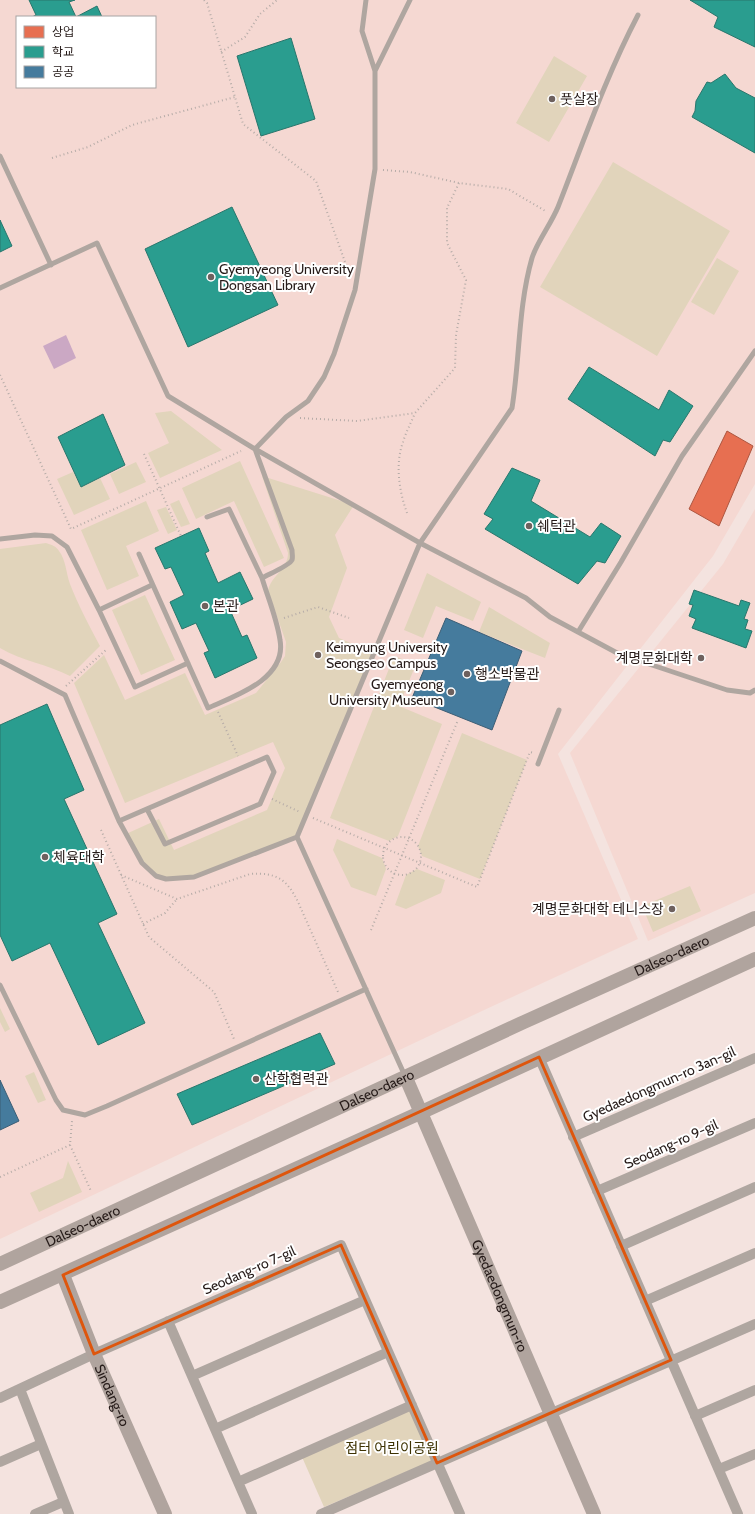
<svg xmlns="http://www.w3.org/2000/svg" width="755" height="1514" font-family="Cabin,'Noto Sans KR',sans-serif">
<rect width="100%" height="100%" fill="#f4e3df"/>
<path fill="#f5d8d2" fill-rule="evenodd" d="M0,0H755V484L713,556L558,754L638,939L482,1011L0,1239ZM17,17H155V87H17Z
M755,509V893L648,941L570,753L723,564Z"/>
<path fill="#e1d4bb" d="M554,56L587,76L549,142L516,123Z
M613,162L730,231L657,356L540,287Z
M717,258L739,271L714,315L691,302Z
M171,411L222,450L160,478L148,453L169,443L155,413Z
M240,461L284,558L264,567L234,501L196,519L182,488Z
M136,462L146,482L119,494L110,474Z
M73,472L81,487L100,478L110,499L74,515L57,479Z
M262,476L354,505L335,535L347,568L329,617L339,638L374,653L297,837L194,877C182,878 169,880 157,876C145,872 132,845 126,834L159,819L174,850L267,810L285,768L273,742L125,803L74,683L104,655L125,700L185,673L205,715L256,693L281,662L285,656L286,642L268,591C271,575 288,570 288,553Z
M179,500L190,524L181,527L170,504Z
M146,501L159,531L126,546L139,576L107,590L81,530Z
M166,507L177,530L168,534L157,510Z
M46,543C52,545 56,546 59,551C66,560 66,573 70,584C78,605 89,625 100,646L70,676C47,664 22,661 0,648V549Z
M427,573L481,602L473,621L436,606L423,638L404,630Z
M145,595L175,660L141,675L112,610Z
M489,607L550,643L545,658L479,632Z
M394,656L416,664L399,706L442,724L398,836L389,841L330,818Z
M462,733L527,760L480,879L422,856L418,846Z
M337,839L382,858L386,869L376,896L351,887L333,850Z
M417,869L445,880L441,893L406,909L395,905L406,875Z
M690,886L701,911L653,932L642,906Z
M0,1008L10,1029L5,1032L0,1022Z
M34,1072L46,1100L38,1103L25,1076Z
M68,1161L82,1192L39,1212L30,1193L63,1178Z
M410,1409L432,1461L324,1507L302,1457Z"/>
<path fill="#cba8c4" d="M66,335L76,358L54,369L43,346Z"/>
<path fill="#e76f51" stroke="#ad5640" d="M727,431L753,446L719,526L689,509Z"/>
<path fill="#2a9d8f" stroke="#29766c" d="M29,0H75L69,2L76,17H32L36,15Z
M690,0H755V47L714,27L718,17Z
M97,6L102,17H76Z
M291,38L315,119L261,136L237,56Z
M725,74L736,88L755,98V153L692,117L695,111L696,101L707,82L711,83Z
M232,207L278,305L188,347L145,249Z
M0,220L12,246L0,252Z
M589,367L659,410L669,390L693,406L670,442L663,440L655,456L568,399Z
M103,414L125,465L81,487L58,437Z
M512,468L540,480L531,501L590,537L601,523L621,536L605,563L597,561L578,584L485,529L493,519L484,514Z
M199,528L209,551L205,553L218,583L240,572L253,599L230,610L242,637L247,635L257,658L215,678L204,653L209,651L196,623L182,629L170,602L184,595L171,567L165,569L155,548Z
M694,590L739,606L741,600L750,603L744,619L748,620L745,629L752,631L746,648L692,628L696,619L689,616L693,605L689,604Z
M47,704L84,790L64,799L117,914L98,923L145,1023L98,1045L50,943L12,961L0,935V725Z
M320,1033L335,1064L192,1125L177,1094Z"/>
<path fill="#457b9d" stroke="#3c5e75" d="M446,618L522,651L492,730L412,698Z
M0,1080L19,1121L0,1130Z"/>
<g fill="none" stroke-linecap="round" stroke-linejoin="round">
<path stroke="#b6aca8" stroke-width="2" stroke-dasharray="1 3" stroke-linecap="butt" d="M204,0L207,3L243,124L316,181L349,273
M221,52L245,37L260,14L277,0
M52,158L88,147L132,125L235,97
M383,170L410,172L459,183L508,189L547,212
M0,375L71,529L241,451
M300,418L357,421L415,413L455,368L456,335L466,280L447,243V208L459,183
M144,454L181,536
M407,513C399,491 395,464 403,442C406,432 411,423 415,413
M284,618L318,607L349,618
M66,686L107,649
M218,712L238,756
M272,799L300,812
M313,818L477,887L530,752L534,753
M101,830L149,937L214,992L234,1039
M383 856a19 19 0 1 1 38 0a19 19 0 1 1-38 0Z
M121,875L177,899L250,874C276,872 287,879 298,902L338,992
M143,924L165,913L177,899
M371,930L458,720
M70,1145L91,1191
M0,1177L70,1145L72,1121"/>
<path stroke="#afa6a0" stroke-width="5" d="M366,0L362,31L375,71
M0,156L51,265
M0,288L97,243L168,396L255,449L420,543L526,598L550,617L619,654L727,690L750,693L755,690
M207,517L229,509L262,578
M0,539L35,535L52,536L67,547L99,610L135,687L188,663
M139,554L208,708C235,696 287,679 280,640C277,619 268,598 262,578C269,574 289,566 292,560C293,557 292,554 292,550L255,449L286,417L308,401L324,377L334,354L355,290L375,169V71L410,0
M99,610L152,585
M578,632L621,562L682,456L755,351
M0,661L65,695L119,821L142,863L156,876L166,879L194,877L297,837L405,1076
M538,764L559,710
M119,821L267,757L274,772L260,804L165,844L147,809
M297,837L420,543L512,408C520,358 518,307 532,258C537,242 551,224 558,207C583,143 606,76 638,15
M0,985L56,1100L63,1110L85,1115L107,1106L366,989"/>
<path stroke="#afa6a0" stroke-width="10" d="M539,1057L738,1514
M573,1137L755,1058
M597,1191L755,1123
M621,1246L755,1187
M645,1301L755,1253
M168,1321L252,1514
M192,1376L365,1300
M20,1389L69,1514
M0,1398L94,1354L341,1245L460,1514
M695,1416L755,1390
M215,1429L388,1352
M0,1462L41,1444
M719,1469L755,1454
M238,1482L412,1405
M35,1514L63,1502
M321,1514L755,1324"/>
<g stroke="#b0a49e" stroke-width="14">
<path id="s1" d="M406,1078L594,1514"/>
<path id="s2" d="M0,1264L524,1022L755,918"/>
<path id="s3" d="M63,1275L94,1354L165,1514"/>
<path d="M0,1302L422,1112L755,959"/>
</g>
</g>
<path fill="none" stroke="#de560d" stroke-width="3" stroke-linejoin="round" d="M539,1057L671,1360L437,1463L341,1245L94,1354L63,1275Z"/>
<g fill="#6e615e" stroke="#fff" stroke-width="1.5">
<circle cx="552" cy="99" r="4"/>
<circle cx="211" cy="277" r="4"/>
<circle cx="529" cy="526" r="4"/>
<circle cx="205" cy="606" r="4"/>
<circle cx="318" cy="655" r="4"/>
<circle cx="701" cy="658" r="4"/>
<circle cx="467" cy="674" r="4"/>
<circle cx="451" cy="692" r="4"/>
<circle cx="45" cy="857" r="4"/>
<circle cx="672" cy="909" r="4"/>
<circle cx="256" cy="1079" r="4"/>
</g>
<g text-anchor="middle" stroke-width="4" stroke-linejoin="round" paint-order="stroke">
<g font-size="14" fill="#261b19" stroke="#fff" text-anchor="start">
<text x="560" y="104">풋살장</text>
<text x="219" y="274">Gyemyeong University<tspan x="219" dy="16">Dongsan Library</tspan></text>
<text x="537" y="531">쉐턱관</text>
<text x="213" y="611">본관</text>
<text x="326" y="652">Keimyung University<tspan x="326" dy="16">Seongseo Campus</tspan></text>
<text x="693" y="663" text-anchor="end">계명문화대학</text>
<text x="475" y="679">행소박물관</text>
<text x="443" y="689" text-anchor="end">Gyemyeong<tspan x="443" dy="16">University Museum</tspan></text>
<text x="53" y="862">체육대학</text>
<text x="664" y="914" text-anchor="end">계명문화대학 테니스장</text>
<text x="264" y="1084">산학협력관</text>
</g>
<g font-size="14" fill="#261b19" stroke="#fff">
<text dy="5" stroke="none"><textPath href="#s2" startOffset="739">Dalseo-daero</textPath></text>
<text transform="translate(659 1084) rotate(-24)" y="5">Gyedaedongmun-ro 3an-gil</text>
<text dy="5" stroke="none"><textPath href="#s2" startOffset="415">Dalseo-daero</textPath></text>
<text transform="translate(671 1144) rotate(-24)" y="5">Seodang-ro 9-gil</text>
<text dy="5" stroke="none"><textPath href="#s2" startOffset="91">Dalseo-daero</textPath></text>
<text transform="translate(249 1270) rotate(-24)" y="5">Seodang-ro 7-gil</text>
<text dy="5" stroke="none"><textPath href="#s1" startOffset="237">Gyedaedongmun-ro</textPath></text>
<text dy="5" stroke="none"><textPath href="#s3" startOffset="130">Sindang-ro</textPath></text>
</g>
<g font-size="14" fill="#3d3202" stroke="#fff">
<text x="392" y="1453">점터 어린이공원</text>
</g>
</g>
<rect x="16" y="16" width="140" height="72" fill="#ffffff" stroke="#a8a4a3"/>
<rect x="24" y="26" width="20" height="12" fill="#e76f51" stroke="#a8a4a3"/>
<text x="52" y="36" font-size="12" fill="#261b19">상업</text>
<rect x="24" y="46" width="20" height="12" fill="#2a9d8f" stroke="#a8a4a3"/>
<text x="52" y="56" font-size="12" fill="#261b19">학교</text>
<rect x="24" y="66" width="20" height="12" fill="#457b9d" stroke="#a8a4a3"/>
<text x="52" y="76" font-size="12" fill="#261b19">공공</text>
</svg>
